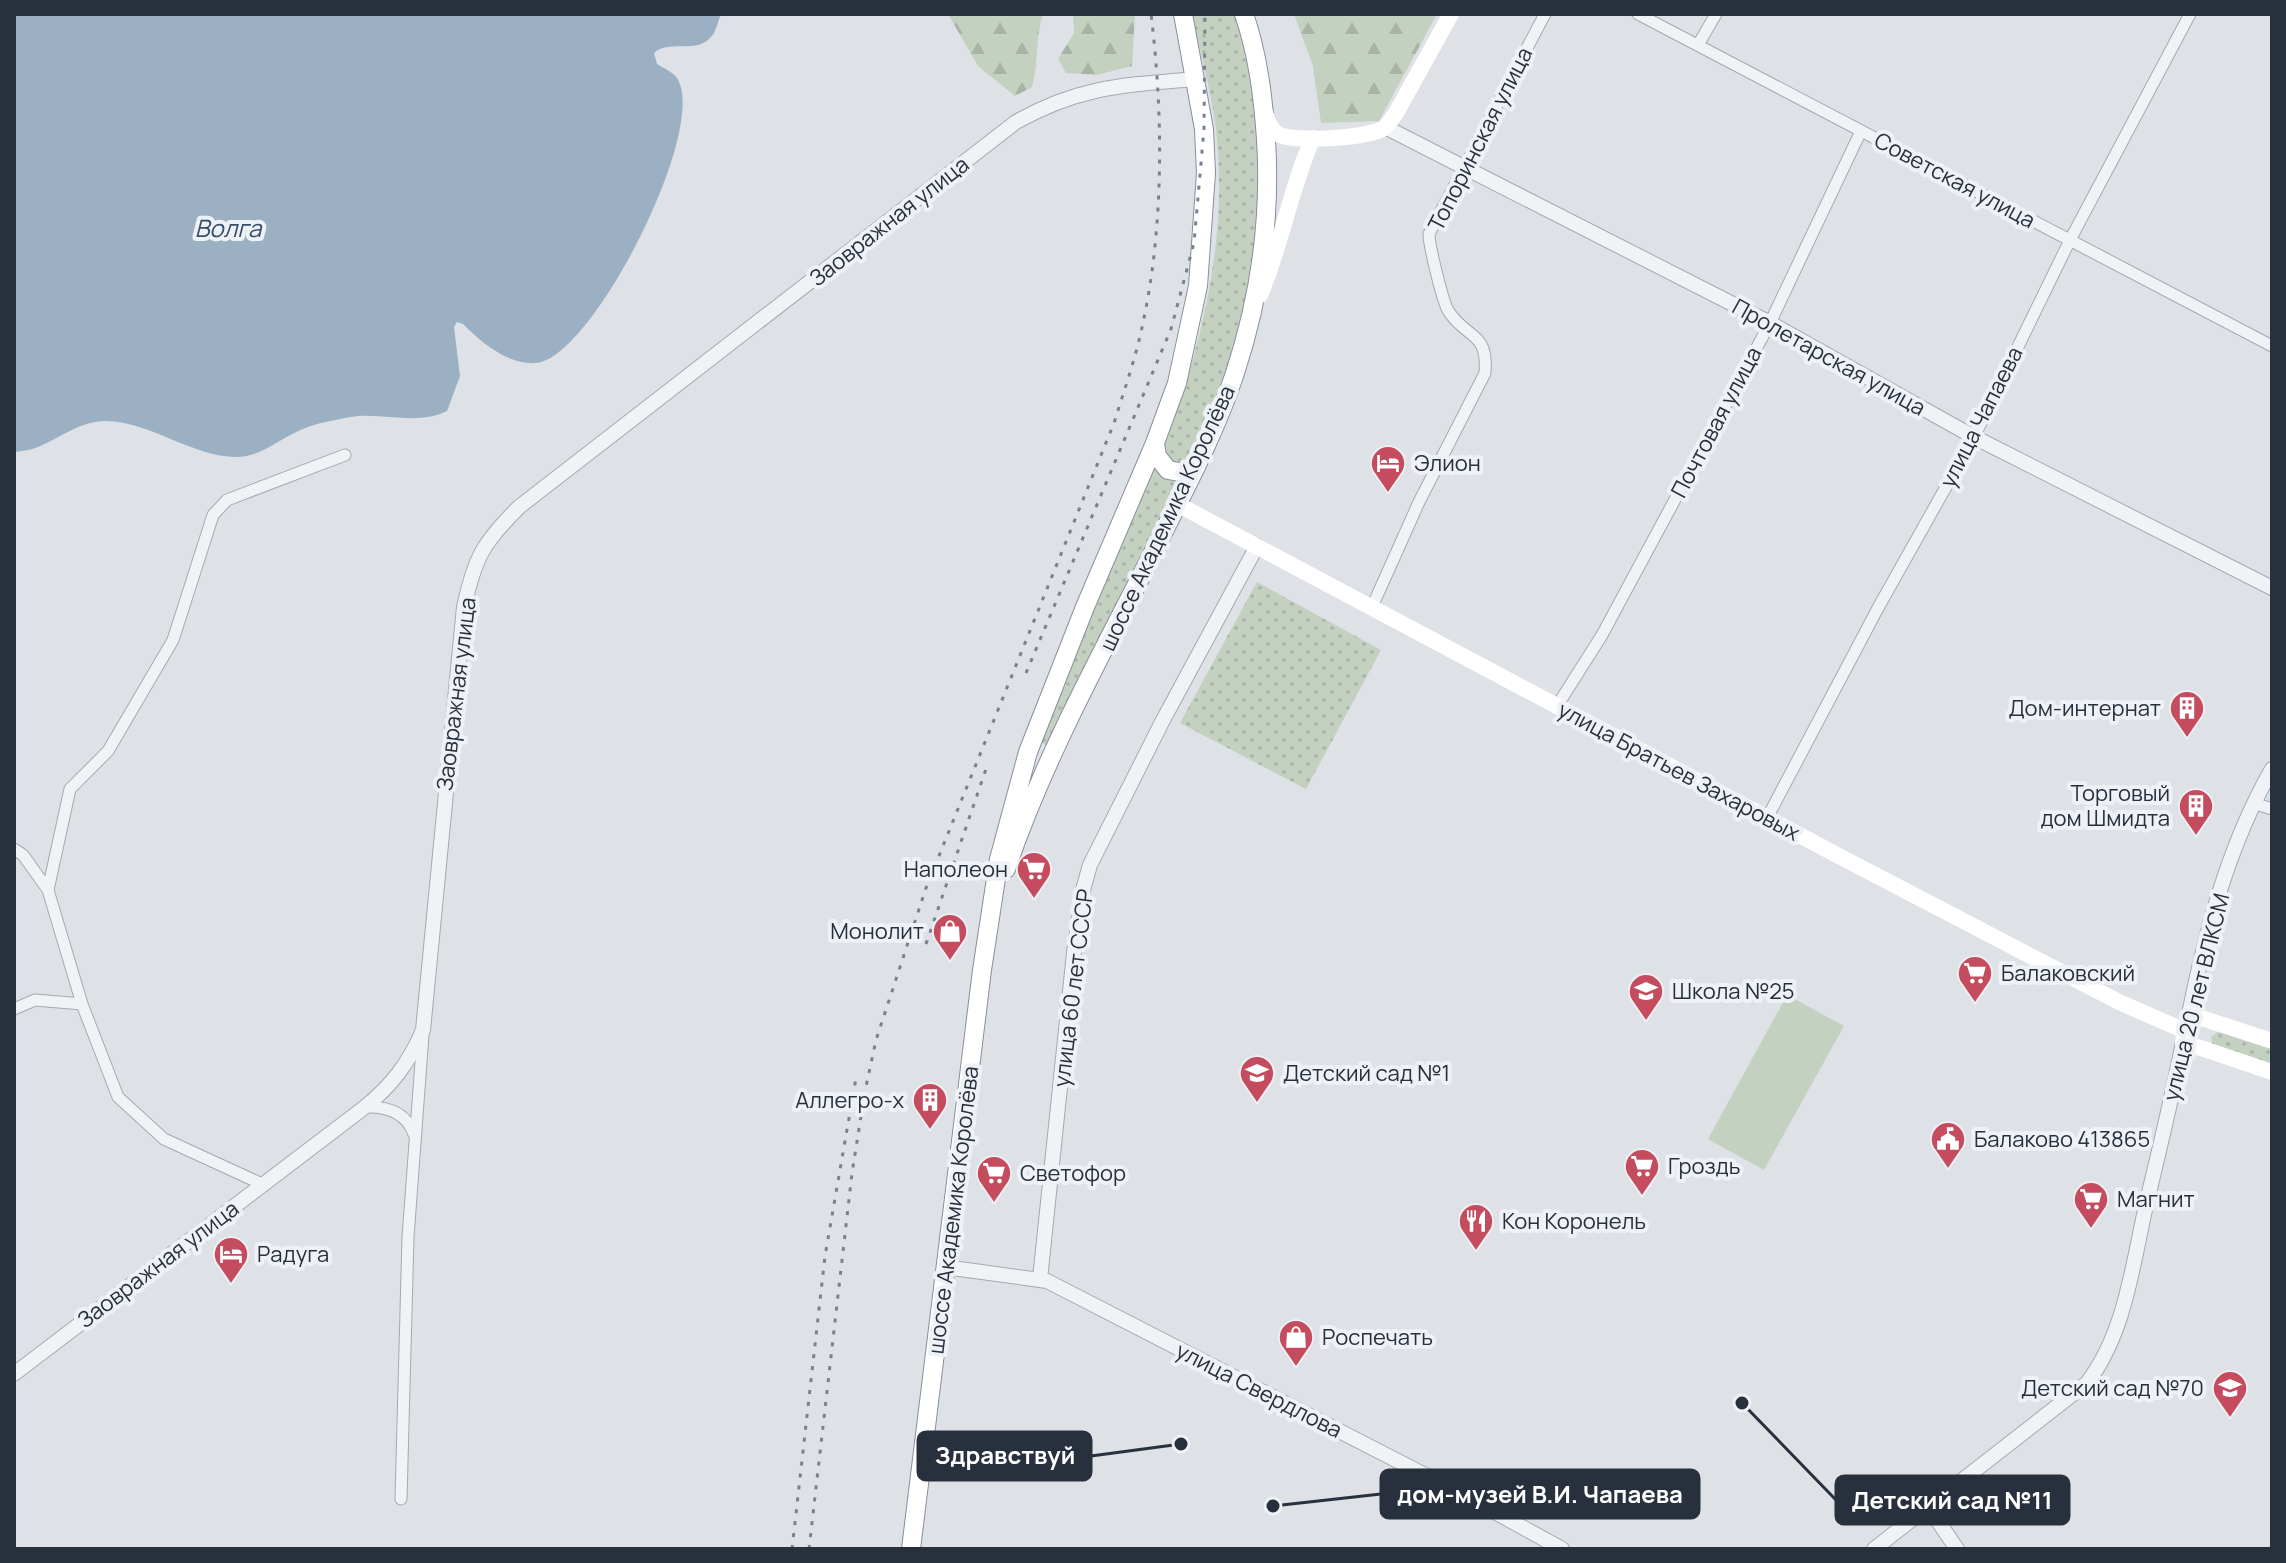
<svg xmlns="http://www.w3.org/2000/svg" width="2286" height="1563" font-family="Manrope,sans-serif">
<defs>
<pattern id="grass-dots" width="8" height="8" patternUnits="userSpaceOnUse" patternTransform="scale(2)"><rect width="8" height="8" fill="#c4d0c0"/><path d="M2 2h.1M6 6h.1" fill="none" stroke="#a8b3a6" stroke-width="1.8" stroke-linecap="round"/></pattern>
<pattern id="forest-firs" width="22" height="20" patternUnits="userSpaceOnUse" patternTransform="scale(2)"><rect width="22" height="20" fill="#c4d0c0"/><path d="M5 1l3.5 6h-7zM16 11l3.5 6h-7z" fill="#a8b3a6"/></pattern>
</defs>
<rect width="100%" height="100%" fill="#dee2e7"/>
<path fill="url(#grass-dots)" d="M1191,14H1235L1243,34L1263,149L1257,259L1239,336L1222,389L1189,461L1183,466L1170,463L1164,448C1203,341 1231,230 1214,115C1208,81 1200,47 1191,14Z
M1152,458L1168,477L1180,485L1049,747L1038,741Z
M1257,582L1381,650L1306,789L1180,723Z
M2219,1031L2272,1047V1068L2213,1047L2211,1037Z"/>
<path fill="url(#forest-firs)" d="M948,14H1043C1035,38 1039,63 1032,87L1015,96L978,66Z
M1073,14H1135L1132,66L1097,75L1066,73L1058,59L1074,33Z
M1294,14H1437L1379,121L1321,123L1313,66Z"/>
<path fill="#c4d0c0" d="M1787,995L1844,1026L1764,1170L1708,1139Z"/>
<path fill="#9cb0c4" d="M14,14H721C718,21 716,33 710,38C695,54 669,39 654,53L657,64C663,68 673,72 677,78C710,128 591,360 536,363C508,365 482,343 463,324L457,322L454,327L460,376L447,411C414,427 380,410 345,418C331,421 316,423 303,429C280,438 262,457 236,457C193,457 151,422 106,421C80,421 60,438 38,447C31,450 22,451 14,452Z"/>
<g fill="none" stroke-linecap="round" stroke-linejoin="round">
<g stroke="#a4a9b1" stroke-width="13">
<path id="minor" d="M1638,14L2272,346
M1698,45L1716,14
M1372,607L1419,502L1485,373C1488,331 1468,340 1449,312C1443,304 1429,245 1429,234L1545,14
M1557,706L1602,635L1770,323L1861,131
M2253,803L2272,809
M1767,818L1878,608L1974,437L2070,240L2190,14
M14,849L23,855L48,890L82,1004L118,1097L164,1139L262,1184
M48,890L70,789L108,751L173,640L213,515L227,500L345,455
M14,1009L35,1000L82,1004
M365,1107C386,1106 406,1112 414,1134
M401,1499L408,1237L423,1035"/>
</g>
<g stroke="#a4a9b1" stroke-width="16">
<path id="tertiary" d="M1385,127L1770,323L1974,437L2272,588
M2189,1014C2206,930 2229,844 2272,769
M945,1267L1047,1281L1464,1495L1562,1549
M1040,1279L1074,953L1083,890L1090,865L1162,722L1257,546
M14,1374L365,1107C392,1085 409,1063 423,1030L464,607C475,557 483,543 519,507L1016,122C1080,86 1125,85 1196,79
M1929,1508L1957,1549
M1874,1549L2087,1383C2124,1335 2132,1269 2145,1210C2158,1154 2172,1099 2183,1042"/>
</g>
<g stroke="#878f9c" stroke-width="20">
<path id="trunk" d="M1155,443L1157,456L1168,470L1185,473L1195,468
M1006,869C1046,752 1108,643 1163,533C1189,481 1217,428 1235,373C1260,297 1271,219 1266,139C1263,96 1258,55 1244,14
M911,1549L982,970L999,859L1028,752L1085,607L1155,443L1177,383L1198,286L1206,173L1204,129L1183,14"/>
</g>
<use href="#minor" stroke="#f1f2f5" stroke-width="11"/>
<use href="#tertiary" stroke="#f1f2f5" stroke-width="14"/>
<path stroke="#fff" stroke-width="16" d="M1265,113C1268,122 1270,129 1278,134C1293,143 1370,138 1384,128C1389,124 1393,117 1396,113L1451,14
M1260,295C1282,244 1290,189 1313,138
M1177,504L1837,855L2119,1002L2185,1031
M2272,1041L2189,1014L2183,1042L2272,1072"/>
<use href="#trunk" stroke="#fff" stroke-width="18"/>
<path stroke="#79818f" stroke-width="3" stroke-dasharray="4 8" stroke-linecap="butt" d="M1026,673L1171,329L1194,243L1204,129L1205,14
M926,944L986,769
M792,1549L825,1256L856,1078
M809,1549L852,1173L865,1091L876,1040L926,888L1114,423C1125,388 1137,354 1144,318C1164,222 1163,111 1151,14"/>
</g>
<defs>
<g id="hotel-pin" transform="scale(1.8)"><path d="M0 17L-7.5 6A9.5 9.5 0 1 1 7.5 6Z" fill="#c44c5e" stroke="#eef1f5"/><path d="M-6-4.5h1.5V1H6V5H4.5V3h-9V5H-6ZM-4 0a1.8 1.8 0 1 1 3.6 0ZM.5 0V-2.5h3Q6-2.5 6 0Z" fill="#fff"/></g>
<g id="building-pin" transform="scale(1.8)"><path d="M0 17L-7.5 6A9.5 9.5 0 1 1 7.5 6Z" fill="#c44c5e" stroke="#eef1f5"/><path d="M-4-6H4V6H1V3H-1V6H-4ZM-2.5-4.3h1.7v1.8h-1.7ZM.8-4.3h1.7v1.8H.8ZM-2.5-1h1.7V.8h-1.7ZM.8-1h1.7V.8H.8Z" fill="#fff"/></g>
<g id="supermarket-pin" transform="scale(1.8)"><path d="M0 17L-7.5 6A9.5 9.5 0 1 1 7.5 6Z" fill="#c44c5e" stroke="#eef1f5"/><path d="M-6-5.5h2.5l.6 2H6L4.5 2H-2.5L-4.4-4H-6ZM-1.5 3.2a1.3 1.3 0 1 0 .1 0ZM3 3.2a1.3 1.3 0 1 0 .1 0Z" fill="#fff"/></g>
<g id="shop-pin" transform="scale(1.8)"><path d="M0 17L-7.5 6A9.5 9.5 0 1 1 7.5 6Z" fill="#c44c5e" stroke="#eef1f5"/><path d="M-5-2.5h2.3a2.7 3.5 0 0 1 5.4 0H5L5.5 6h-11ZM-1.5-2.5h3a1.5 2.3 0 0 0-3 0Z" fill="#fff"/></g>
<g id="school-pin" transform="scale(1.8)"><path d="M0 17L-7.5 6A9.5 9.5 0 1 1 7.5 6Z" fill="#c44c5e" stroke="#eef1f5"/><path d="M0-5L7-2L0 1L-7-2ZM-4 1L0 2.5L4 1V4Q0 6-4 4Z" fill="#fff"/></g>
<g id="civic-pin" transform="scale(1.8)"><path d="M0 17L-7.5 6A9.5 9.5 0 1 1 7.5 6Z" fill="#c44c5e" stroke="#eef1f5"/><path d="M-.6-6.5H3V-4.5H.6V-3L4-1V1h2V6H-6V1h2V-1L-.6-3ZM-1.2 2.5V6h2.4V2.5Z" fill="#fff"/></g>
<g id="restaurant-pin" transform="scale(1.8)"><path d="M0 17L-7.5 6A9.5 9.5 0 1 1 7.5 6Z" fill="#c44c5e" stroke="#eef1f5"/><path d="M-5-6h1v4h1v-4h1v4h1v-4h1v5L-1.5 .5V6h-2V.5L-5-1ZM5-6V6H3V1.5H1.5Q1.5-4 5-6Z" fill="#fff"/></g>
</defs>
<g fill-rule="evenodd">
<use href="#hotel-pin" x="1388" y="463"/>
<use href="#building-pin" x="2187" y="708"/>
<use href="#building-pin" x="2196" y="806"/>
<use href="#supermarket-pin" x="1034" y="869"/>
<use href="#shop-pin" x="950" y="931"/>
<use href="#supermarket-pin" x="1975" y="973"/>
<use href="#school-pin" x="1646" y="991"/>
<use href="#school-pin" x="1257" y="1073"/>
<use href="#building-pin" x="930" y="1100"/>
<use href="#civic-pin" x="1948" y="1139"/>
<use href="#supermarket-pin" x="1642" y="1166"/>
<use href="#supermarket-pin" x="994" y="1173"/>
<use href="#supermarket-pin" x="2091" y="1199"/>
<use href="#restaurant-pin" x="1476" y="1221"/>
<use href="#hotel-pin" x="231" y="1254"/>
<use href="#shop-pin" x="1296" y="1337"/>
<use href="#school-pin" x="2230" y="1388"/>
</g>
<g text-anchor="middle" stroke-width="8" stroke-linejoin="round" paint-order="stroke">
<g font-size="22" fill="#29303d" stroke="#eef1f5">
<text transform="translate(1480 139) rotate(-63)" y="8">Топоринская улица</text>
<text transform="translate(1955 180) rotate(28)" y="8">Советская улица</text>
<text transform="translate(889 221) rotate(-38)" y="8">Заовражная улица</text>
<text transform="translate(1829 357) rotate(29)" y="8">Пролетарская улица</text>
<text transform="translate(1981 417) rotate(-63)" y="8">улица Чапаева</text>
<text transform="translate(1716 422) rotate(-62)" y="8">Почтовая улица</text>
<text transform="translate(1167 518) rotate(-65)" y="8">шоссе Академика Королёва</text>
<text transform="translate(456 694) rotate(-83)" y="8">Заовражная улица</text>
<text transform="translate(1679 771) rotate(28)" y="8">улица Братьев Захаровых</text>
<text transform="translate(1073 988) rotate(-83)" y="8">улица 60 лет СССР</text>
<text transform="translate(2196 997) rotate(-76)" y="8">улица 20 лет ВЛКСМ</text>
<text transform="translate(953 1210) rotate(-83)" y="8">шоссе Академика Королёва</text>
<text transform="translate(158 1264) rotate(-37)" y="8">Заовражная улица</text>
<text transform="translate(1259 1390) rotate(27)" y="8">улица Свердлова</text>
</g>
<g font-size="22" fill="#29303d" stroke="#eef1f5" text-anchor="start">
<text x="1414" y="471">Элион</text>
<text x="2161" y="716" text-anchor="end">Дом-интернат</text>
<text x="2170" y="801" text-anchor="end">Торговый<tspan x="2170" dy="25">дом Шмидта</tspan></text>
<text x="1008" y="877" text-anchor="end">Наполеон</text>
<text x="924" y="939" text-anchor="end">Монолит</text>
<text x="2001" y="981">Балаковский</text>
<text x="1672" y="999">Школа №25</text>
<text x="1283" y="1081">Детский сад №1</text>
<text x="904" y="1108" text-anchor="end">Аллегро-х</text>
<text x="1974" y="1147">Балаково 413865</text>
<text x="1668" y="1174">Гроздь</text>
<text x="1020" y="1181">Светофор</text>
<text x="2117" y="1207">Магнит</text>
<text x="1502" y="1229">Кон Коронель</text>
<text x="257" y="1262">Радуга</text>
<text x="1322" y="1345">Роспечать</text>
<text x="2204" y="1396" text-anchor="end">Детский сад №70</text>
</g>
<g font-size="24" font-style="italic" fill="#364f6d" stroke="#eef1f5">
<text x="228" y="237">Волга</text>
</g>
</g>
<path fill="none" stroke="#29303d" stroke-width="3" d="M1181 1444L1091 1456M1273 1506L1381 1494M1742 1403L1836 1500"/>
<g fill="#29303d" stroke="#eef1f5" stroke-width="3">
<circle cx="1181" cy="1444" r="8"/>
<circle cx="1273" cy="1506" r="8"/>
<circle cx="1742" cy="1403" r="8"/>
</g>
<g fill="#29303d" stroke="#29303d" stroke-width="3">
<rect x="918" y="1432" width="173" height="48" rx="8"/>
<rect x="1381" y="1470" width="318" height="48" rx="8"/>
<rect x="1836" y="1476" width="233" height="48" rx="8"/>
</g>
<g font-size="24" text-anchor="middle" font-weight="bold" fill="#fff">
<text x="1005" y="1464">Здравствуй</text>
<text x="1540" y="1503">дом-музей В.И. Чапаева</text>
<text x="1952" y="1509">Детский сад №11</text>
</g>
<rect width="2286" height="1563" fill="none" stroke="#29303d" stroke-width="32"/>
</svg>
